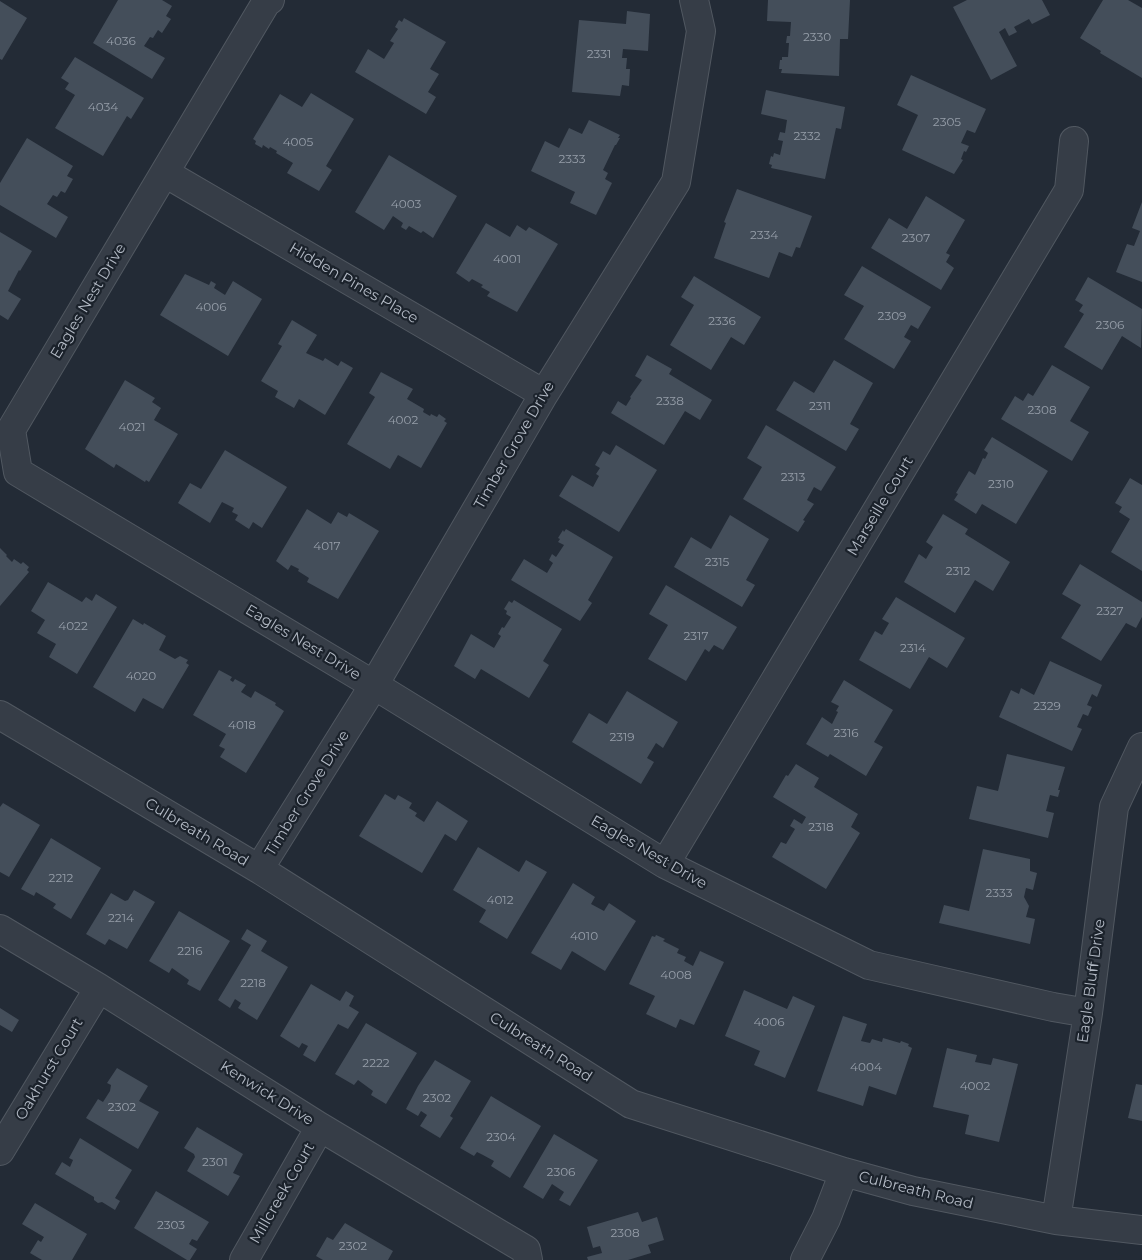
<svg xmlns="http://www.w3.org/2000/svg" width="1142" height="1260" font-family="Montserrat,sans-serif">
<rect width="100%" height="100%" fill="#232b36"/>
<path fill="#444e5a" d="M118,0H162L172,6L166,16L171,19L162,33L158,30L153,38L150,37L144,46L165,58L152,79L93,43Z
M768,0H850L848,39H840L839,76L781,73L782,69H779L780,60H782V57H788L789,43H786L787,36H790L791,22L767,21Z
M967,0H1042L1050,15L1032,24L1029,19L1014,27L1017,32L1009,36L1005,28L999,32L1017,66L991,80L953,7Z
M1103,0H1128L1142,8V78L1100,53L1101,51L1080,38Z
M0,1L27,18L2,60L0,59Z
M627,11L650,14L648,51L623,49L622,58H627L626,69H630L629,86L622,85L620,96L572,92L579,20L626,24Z
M404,18L446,42L430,69L439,74L428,92L436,97L426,114L355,72L368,49L384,59L394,43L390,41L398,29L395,27L399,20L402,22Z
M75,57L144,98L131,119L127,116L103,156L55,128L75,95L65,89L69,83L61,78Z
M911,75L986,109L975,133L967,130L961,143L969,146L966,152L964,151L961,159L963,160L954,174L902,150L918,115L897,105Z
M766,90L845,107L841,129L836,128L825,179L771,168L772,165L769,164L771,156L773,157L774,153L780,155L783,141L778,140L780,132L785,133L787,120L761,114Z
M311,93L354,119L326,166L332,170L319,191L287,173L293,163L276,153L277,151L270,147L269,149L263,145L262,148L255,144L256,141L253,139L280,94L302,107Z
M589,120L620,135L618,138H620L616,145H615L603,170L608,173L605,179L612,183L596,215L570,203L575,192L531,171L545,141L559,148L569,128L582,134Z
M27,138L73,166L67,176L73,179L65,193L61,191L57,197L53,195L47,204L68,217L56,238L0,205V183Z
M389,155L457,196L433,238L423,231L421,233L409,226L406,230L401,227L403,223L393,216L384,230L355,212Z
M737,189L812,216L800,248L796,247L792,257L779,252L769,278L714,258L726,223L724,222Z
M926,196L965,220L946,253L950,255L946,262L954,268L941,290L871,248L889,218L907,229Z
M1142,202V282L1116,272L1127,244L1134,246L1140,231L1132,228Z
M486,223L510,237L517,225L526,231L529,227L558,244L517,312L487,296L490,292L481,287L483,285L472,279L469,282L456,273Z
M0,232L32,251L20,271L19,270L8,291L21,299L8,320L0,315Z
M862,266L931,307L918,329L911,325L904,337L911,341L894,369L844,339L864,306L844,295Z
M185,274L209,285L211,281L216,284L214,288L225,295L233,281L262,299L228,356L160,315Z
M694,276L761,317L744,345L731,337L711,370L670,345L694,305L681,297Z
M1088,277L1142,309L1141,348L1122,336L1102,370L1064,347L1084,314L1079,311L1083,305L1075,300Z
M292,320L317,335L306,353L323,361L325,358L338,366L341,361L353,368L325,415L299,399L294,408L275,397L278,391L261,381L282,346L278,344Z
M647,355L672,369L669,374L712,400L700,420L685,411L664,445L611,413L618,401L626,406L631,398L630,397L642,380L635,376Z
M834,360L873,383L850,424L859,429L846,451L776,410L794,381L814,393Z
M1052,365L1090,387L1070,421L1089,432L1072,461L1001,419L1015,396L1023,401L1028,393L1033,396Z
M381,372L413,389L407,399L424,409L423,412L430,416L431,414L437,417L439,414L446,419L444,421L447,423L421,468L398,455L390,469L347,444L375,397L369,393Z
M125,380L155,398L152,402L161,408L154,420L178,434L149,482L146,480L145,482L116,464L114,468L85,449Z
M766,425L836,467L821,491L814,487L807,500L814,504L803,520L805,521L798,532L743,499L762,467L747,458Z
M992,437L1048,471L1016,524L982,504L976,514L954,500L958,494L956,493L969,471L975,475L983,458L985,459L988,453L984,450Z
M616,445L657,470L619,532L559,496L572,475L593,487L599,476L596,474L600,468L595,465L603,451L610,455Z
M225,450L287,487L262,528L253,522L249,529L235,520L238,515L232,512L234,508L222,502L210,523L178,503L190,483L201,489Z
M1130,478L1142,485V571L1111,552L1130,519L1119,512L1122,507L1115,503Z
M307,509L331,524L338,512L347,517L349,513L379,531L338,599L307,582L309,578L298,571L299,569L291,565L288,570L276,561Z
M943,514L968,529L965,534L1010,562L993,591L975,580L955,613L904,582L919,554L926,559L933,547L926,542Z
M730,515L769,539L746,580L755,585L742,607L674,567L691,537L711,549Z
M566,529L613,557L588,600L592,603L580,621L511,580L524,559L547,573L553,563L549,560L552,554L556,557L564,545L558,542L560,539L558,538L563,530L564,532Z
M0,548L7,555L6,556L12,562L14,559L21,564L23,562L29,567L27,570L29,572L0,606Z
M1080,564L1142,602V617L1136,628L1126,623L1101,661L1061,638L1081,605L1062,594Z
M48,582L82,602L86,597L92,601L96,594L117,607L77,674L49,657L56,644L37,633L45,620L31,611Z
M666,585L737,627L723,650L714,645L709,652L705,649L686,681L648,659L668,625L649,614Z
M896,597L965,638L947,668L929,657L910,689L859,660L875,631L882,635L889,623L882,619Z
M514,600L562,629L543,661L549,665L529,698L481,669L475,679L454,666L471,634L494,648L501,636L498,634L502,627L504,628L511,617L506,614L507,611L504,609L509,601L512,603Z
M133,619L143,625L144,623L166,636L159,650L175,659L180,656L188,660L186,663L189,665L163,709L143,698L135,712L93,687Z
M1050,661L1102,685L1097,697L1092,694L1087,705L1092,707L1088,716L1083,714L1077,727L1082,729L1072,751L999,717L1011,690L1019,694L1021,688L1034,695Z
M219,670L232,677L230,680L233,682L235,679L246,685L241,692L251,698L255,691L276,703L275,705L284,711L246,773L220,757L225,749L219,746L226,734L193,715Z
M844,680L893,710L874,742L883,747L866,776L830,754L828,757L806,744L822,717L832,724L838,712L836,711L839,706L831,702Z
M627,691L678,722L663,748L656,743L647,758L654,762L641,784L572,742L589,713L607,724Z
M1007,754L1065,767L1058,790H1060L1058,797L1050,795L1046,811L1054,813L1048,838L969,819L977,786L998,791Z
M796,764L819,778L814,787L858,814L851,827L860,833L826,889L772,857L781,842L786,844L795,829L790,826L794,819L802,824L806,817L773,797L786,775L788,776Z
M385,794L395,800L398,795L412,803L409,808L417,813L415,816L424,822L437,801L468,821L456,841L445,834L422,873L359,836Z
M3,803L40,825L9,877L0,872V807Z
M51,838L101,868L71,919L53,908L56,904L36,892L34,896L21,889Z
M478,847L519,872L526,860L547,872L507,939L479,922L486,910L453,890Z
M983,849L1030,859V871L1037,873L1033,890L1026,888L1024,897L1029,906L1026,917L1035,919L1030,944L939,923L944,905L969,911Z
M573,883L595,897L591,904L604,911L609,903L636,921L605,971L572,951L561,970L531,953Z
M134,890L155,902L127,949L109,939L105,945L86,934L111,893L125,901L128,900Z
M179,911L230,941L200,991L187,984L189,980L172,968L169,973L149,961Z
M247,929L267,941L261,951L288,967L257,1020L238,1008L241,1003L235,999L230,1008L218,1000L251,945L241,939Z
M656,935L665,939L663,941L679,949L677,953L686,957L684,961L693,966L700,951L724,962L694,1025L680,1019L676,1028L646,1014L655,996L629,984L652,936L655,937Z
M311,984L340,1001L346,991L354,996L349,1006L359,1012L348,1029L338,1024L315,1062L303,1055L308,1046L302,1043L299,1048L280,1036Z
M744,990L787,1009L793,996L815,1006L785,1078L754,1065L760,1051L725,1036Z
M0,1008L19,1020L12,1032L0,1025Z
M843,1016L867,1024L861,1041L870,1043L872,1039L882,1042L883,1038L900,1043L901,1041L909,1044L908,1046L912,1048L896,1095L869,1086L863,1106L817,1091Z
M366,1023L417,1053L386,1104L371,1095L373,1091L358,1080L354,1085L335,1074Z
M947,1048L977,1055L975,1062L991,1065L993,1058L1018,1064L999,1142L965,1134L969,1115L933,1107Z
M435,1060L471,1081L450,1116L453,1118L440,1138L420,1126L427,1115L421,1111L418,1116L406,1109L418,1086Z
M117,1068L148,1086L139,1101L159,1112L138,1149L86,1118L98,1099L103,1102L110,1091L111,1085L107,1083Z
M1136,1084L1142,1085V1121L1128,1118Z
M491,1096L541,1126L510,1178L491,1166L494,1161L483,1155L477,1152L474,1156L460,1148Z
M197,1127L243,1154L233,1173L240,1176L228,1196L187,1171L195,1157L194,1154L184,1148Z
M554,1134L598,1160L570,1206L559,1200L564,1192L552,1184L543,1199L523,1187Z
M80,1138L132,1170L115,1198L120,1201L115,1210L102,1202L98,1203L94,1200V1197L55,1174L62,1162L70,1167L73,1160L69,1158Z
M156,1191L209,1222L197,1241L192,1239L189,1244L197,1249L190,1260H187L134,1228Z
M35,1203L87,1234L72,1260H42L30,1253L38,1240L41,1242L44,1237L22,1224Z
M638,1212L642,1222L657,1217L664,1240L648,1245L651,1253L628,1260H588L587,1257L602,1253L600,1246L593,1248L587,1227Z
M345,1223L393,1251L388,1260H323L316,1256L327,1237L333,1240Z"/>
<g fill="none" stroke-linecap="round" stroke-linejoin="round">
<g stroke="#515861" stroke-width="30">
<path id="minor" d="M270,0L267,1L11,430L18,472L374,685L665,864L869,965L1053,1007L1088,1013
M165,173L544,394
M0,715L259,869L631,1104L844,1172L913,1191L1056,1220L1142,1230
M665,864L1069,190L1074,141
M259,869L374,685L544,394L676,182L701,31L694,0
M0,929L99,988L320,1127L526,1250L528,1260
M0,1151L99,988
M1056,1220L1088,1013L1114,807L1142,747
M244,1260L320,1127
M805,1260L826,1219L844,1172"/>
</g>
<use href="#minor" stroke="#363d47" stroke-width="28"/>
</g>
<g text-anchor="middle" stroke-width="4.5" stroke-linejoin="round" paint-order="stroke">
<g font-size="12" fill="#969ea9">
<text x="817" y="41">2330</text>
<text x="121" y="45">4036</text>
<text x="599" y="58">2331</text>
<text x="103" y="111">4034</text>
<text x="947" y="126">2305</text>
<text x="807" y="140">2332</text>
<text x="298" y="146">4005</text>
<text x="572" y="163">2333</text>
<text x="406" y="208">4003</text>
<text x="764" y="239">2334</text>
<text x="916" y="242">2307</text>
<text x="507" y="263">4001</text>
<text x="211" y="311">4006</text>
<text x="892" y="320">2309</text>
<text x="722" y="325">2336</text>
<text x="1110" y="329">2306</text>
<text x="670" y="405">2338</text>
<text x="820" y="410">2311</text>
<text x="1042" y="414">2308</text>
<text x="403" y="424">4002</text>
<text x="132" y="431">4021</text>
<text x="793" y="481">2313</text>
<text x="1001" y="488">2310</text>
<text x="327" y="550">4017</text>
<text x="717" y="566">2315</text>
<text x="958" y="575">2312</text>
<text x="1110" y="615">2327</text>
<text x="73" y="630">4022</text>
<text x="696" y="640">2317</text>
<text x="913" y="652">2314</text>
<text x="141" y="680">4020</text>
<text x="1047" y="710">2329</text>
<text x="242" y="729">4018</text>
<text x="846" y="737">2316</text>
<text x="622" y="741">2319</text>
<text x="821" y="831">2318</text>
<text x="61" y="882">2212</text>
<text x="999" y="897">2333</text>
<text x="500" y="904">4012</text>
<text x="121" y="922">2214</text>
<text x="584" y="940">4010</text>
<text x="190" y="955">2216</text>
<text x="676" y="979">4008</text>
<text x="253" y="987">2218</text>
<text x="769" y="1026">4006</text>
<text x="376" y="1067">2222</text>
<text x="866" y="1071">4004</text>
<text x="975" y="1090">4002</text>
<text x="437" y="1102">2302</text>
<text x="122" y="1111">2302</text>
<text x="501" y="1141">2304</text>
<text x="215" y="1166">2301</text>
<text x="561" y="1176">2306</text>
<text x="171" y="1229">2303</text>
<text x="625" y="1237">2308</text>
<text x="353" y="1250">2302</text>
</g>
<g font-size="15" fill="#b1b8c3" stroke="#1b222b">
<text transform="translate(354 283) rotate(30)" y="5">Hidden Pines Place</text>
<text transform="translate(88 301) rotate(-59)" y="5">Eagles Nest Drive</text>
<text transform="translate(514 445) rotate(-60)" y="5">Timber Grove Drive</text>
<text transform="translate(880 506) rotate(-59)" y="5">Marseille Court</text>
<text transform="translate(303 642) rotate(31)" y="5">Eagles Nest Drive</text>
<text transform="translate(307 793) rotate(-58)" y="5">Timber Grove Drive</text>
<text transform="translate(197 832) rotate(31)" y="5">Culbreath Road</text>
<text transform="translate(649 852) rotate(30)" y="5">Eagles Nest Drive</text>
<text transform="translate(1091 981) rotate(-82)" y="5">Eagle Bluff Drive</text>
<text transform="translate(541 1047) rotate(32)" y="5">Culbreath Road</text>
<text transform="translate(49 1069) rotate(-59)" y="5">Oakhurst Court</text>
<text transform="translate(267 1093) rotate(32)" y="5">Kenwick Drive</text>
<text transform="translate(916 1190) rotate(14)" y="5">Culbreath Road</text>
<text transform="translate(282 1193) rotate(-60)" y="5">Millcreek Court</text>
</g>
</g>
</svg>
